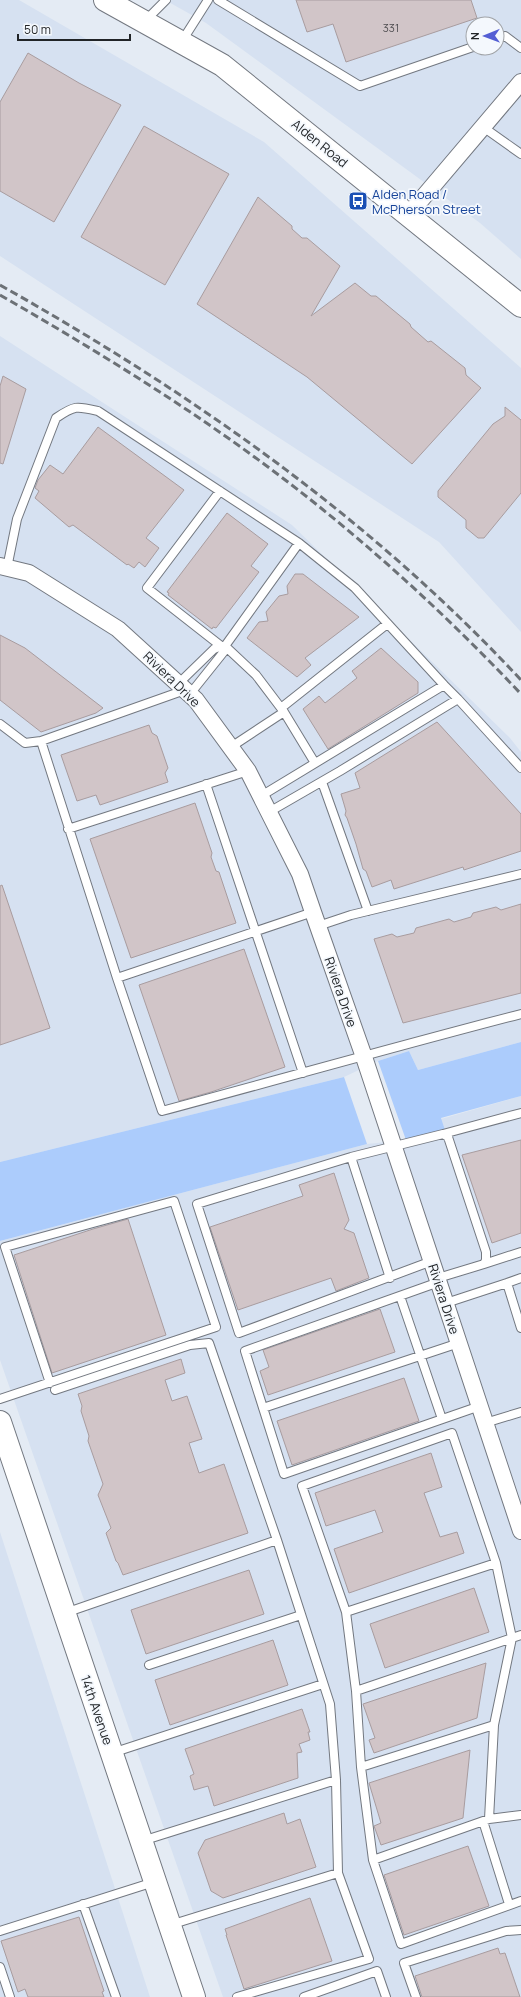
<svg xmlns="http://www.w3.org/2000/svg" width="521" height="1997" font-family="Manrope,sans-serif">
<rect width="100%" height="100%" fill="#e4ebf4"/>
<path fill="#d6e1f1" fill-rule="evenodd" d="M0,0H19L264,142L521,368V632L439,542L0,256Z
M165,0H521V259L480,223L206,23ZM473,24H497V48H473Z
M0,336L292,525L510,738L521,752V1042L418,1070L409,1051L378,1061L344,1077L0,1162Z
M521,1096V1997H223L0,1360V1241L367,1144L406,1140L445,1130L441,1119Z
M0,1532L150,1997H0Z"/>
<path fill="#acccfc" d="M521,1042V1096L441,1118L445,1130L406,1140L378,1061L409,1051L418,1070Z
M344,1077L367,1144L0,1241V1162Z"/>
<path fill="#d1c5c8" stroke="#a89c9f" d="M296,0H471L477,18L346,62L333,24L307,32Z
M28,53L79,83L121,105L54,222L0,191V102Z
M144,126L229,174L165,285L81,237Z
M258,197L292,226V229L302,238H307L340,266L311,316L355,283L371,296H376L410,324L411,327L428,342L431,341L465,368L466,375L481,388L412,464L307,377L197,304Z
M3,376L26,389L3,464L0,463V386Z
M505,407L521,420V493L484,538H478L466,528V520L438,497V491L493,424L505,416Z
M98,427L184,490L146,538L159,548L145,567L139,562L134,568L128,564L127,565L73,525L69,527L35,498L39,491L35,488L38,480L50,465L63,474Z
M227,513L268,544L251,566L259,572L216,628L213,627L212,629L168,595L169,593L167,592Z
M295,574H303L359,617L305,658L311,665L297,677L247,638L259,622L268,621L266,612L279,596L288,594L287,586Z
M0,635L25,648L103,708L96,713L41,732L0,700Z
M381,648L418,682V693L328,749L303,709L319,696L325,703L357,678L352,671Z
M437,722L521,814V851L464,870L463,867L394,889L391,880L372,887L366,871L363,869L356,844L347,818L345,815L346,811L341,794L360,788L355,773Z
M149,725L152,733L157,736L168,768L165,773L168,782L100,805L96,795L77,801L61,755Z
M195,803L212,853L211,857L216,871L219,872L236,923L131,958L90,839Z
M2,885L50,1028L0,1045V886Z
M521,904V993L403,1023L374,939L392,934L397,937L414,933L416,928L449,919L454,922L471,917L473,913L496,907L501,910Z
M244,949L285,1067L211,1092L179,1101L139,985Z
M521,1140V1233L492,1243L462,1155Z
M334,1173L349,1220L344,1229L354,1233L369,1278L336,1291L331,1278L238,1310L210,1227L303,1196L299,1185Z
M128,1219L166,1335L52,1373L14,1255L93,1229Z
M380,1309L395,1352L268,1395L260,1371L269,1367L263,1350Z
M181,1359L185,1373L165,1380L172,1401L187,1396L202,1439L189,1443L199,1473L224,1464L248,1533L123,1575L118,1563L116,1561L106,1533L111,1528L98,1495L103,1484L88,1441L89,1436L81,1411L82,1406L78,1394Z
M404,1378L419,1421L292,1465L277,1421Z
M431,1453L442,1487L424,1493L440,1537L457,1532L464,1553L349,1593L334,1549L383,1532L375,1510L326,1526L315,1493Z
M249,1570L264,1614L146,1654L131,1610Z
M474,1588L489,1632L385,1668L370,1624Z
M273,1640L288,1685L170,1725L155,1680Z
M486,1663L477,1718L374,1753L369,1740L375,1738L363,1704Z
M302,1709L310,1732H308L310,1740L299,1744L302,1752L297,1753L298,1778L214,1806L208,1786L194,1790L190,1776L194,1774L185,1749Z
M470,1750L463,1818L381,1845L374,1826L381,1823L369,1783Z
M284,1813L287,1824L300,1819L316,1867L223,1898L211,1891L198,1853L205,1840Z
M468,1846L489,1906L404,1935L384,1875Z
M310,1898L332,1961L244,1989L226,1935H227L225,1929Z
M79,1917L104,1991L102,1992L104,1997H28L25,1989L18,1992L1,1941Z
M498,1948L500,1954L505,1953L520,1997H422L415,1976Z"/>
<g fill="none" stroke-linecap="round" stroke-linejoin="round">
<g stroke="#737880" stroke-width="10">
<path id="lane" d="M218,0L360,86L473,47
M145,21L166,0
M497,39L505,36L521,48
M182,41L208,0
M483,127L521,154
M220,491L147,588L221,646H225L256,675L284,712L315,763
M7,568L17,519L56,418C75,405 77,406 98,411L299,543L355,588L444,685
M225,646L299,543
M178,684L214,649L221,646
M190,694L226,649
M281,708L387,624
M0,724L25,743L41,741L185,690
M41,741L117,978L162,1111C281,1079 401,1045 521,1014
M231,747L284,712
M322,782L368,911
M206,784L303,1073
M261,796L444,685L458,699
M269,812L340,771L458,699L521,768
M68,829L248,771
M318,926L351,915L521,874
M117,978L313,912
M443,1134L521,1113
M351,1157L390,1278
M432,1261L239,1333L197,1204L351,1157L443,1134L448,1137L486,1252V1260L484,1264L438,1278
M484,1264L521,1252
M521,1278L507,1283L521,1328
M439,1282L245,1351L284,1474L480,1406
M400,1296L442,1419
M446,1303L507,1283
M55,1390L190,1345L209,1343L277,1540L330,1704L336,1780L338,1873L369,1959L237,1997
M0,1399L216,1327L174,1201L5,1247L50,1383
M263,1408L459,1343
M485,1423L521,1412
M346,1612L496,1563
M65,1613L277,1540
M149,1665L301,1615
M356,1691L512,1638L496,1563L452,1433L302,1486L346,1612L356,1691L361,1767
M494,1725L512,1638L521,1635
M112,1753L323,1684
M521,1815L489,1819L373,1860L401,1944L521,1901
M483,1821L509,1904
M142,1841L336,1780
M373,1860L361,1767L494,1725L489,1819
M83,1904L116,1997
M170,1925L338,1873
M0,1931L154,1882
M0,1967L10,1997
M304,1997L377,1971L386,1997
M416,1997L404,1963L506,1931L521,1930"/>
</g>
<g stroke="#737880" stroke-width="18">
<path id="street" d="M409,214L521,82
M0,566L29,573L118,629L196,700L248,771L300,874L313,912L364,1057L521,1531"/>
</g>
<g stroke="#737880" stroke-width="24">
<path id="secondary" d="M105,0L222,65L521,306
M0,1422L194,1997"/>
</g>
<use href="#lane" stroke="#fff" stroke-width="8"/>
<use href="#street" stroke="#fff" stroke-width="16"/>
<use href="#secondary" stroke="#fff" stroke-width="22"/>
<path stroke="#6c7176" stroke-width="3" stroke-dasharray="8 4" stroke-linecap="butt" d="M0,285C193,394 369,517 521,680
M0,295C85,344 169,395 249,453C347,524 438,606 521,694"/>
</g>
<defs>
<g id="bus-square" transform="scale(1)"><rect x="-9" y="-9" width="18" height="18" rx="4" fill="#1a4fb4" stroke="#f4f8fd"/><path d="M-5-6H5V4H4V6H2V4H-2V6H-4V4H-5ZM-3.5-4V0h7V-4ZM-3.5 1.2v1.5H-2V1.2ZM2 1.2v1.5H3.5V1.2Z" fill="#fff"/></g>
</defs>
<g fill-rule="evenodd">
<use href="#bus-square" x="358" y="201"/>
</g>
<g text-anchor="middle" stroke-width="3.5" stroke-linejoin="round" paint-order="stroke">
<g font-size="11" fill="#4d4c4f">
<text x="391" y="32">331</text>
</g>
<g font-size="13" fill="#212427" stroke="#f4f8fd">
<text transform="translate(320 143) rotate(39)" y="5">Alden Road</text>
<text transform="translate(172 679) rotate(44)" y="5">Riviera Drive</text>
<text transform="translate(341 992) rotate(71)" y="5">Riviera Drive</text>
<text transform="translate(444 1299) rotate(72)" y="5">Riviera Drive</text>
<text transform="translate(97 1710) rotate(71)" y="5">14th Avenue</text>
</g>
<g font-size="13" fill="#164399" stroke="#f4f8fd" text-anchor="start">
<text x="372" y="199">Alden Road /<tspan x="372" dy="15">McPherson Street</tspan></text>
</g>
</g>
<g transform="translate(485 36) rotate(269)"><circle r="19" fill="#f4f8fd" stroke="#a0a3a7"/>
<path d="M0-3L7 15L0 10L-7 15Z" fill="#535ed4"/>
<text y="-6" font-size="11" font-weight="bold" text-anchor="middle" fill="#212427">N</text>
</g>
<path d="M18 34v6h112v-6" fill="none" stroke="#212427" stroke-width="2"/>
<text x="24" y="34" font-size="12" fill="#212427" stroke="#f4f8fd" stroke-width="3" paint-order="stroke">50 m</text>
</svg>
